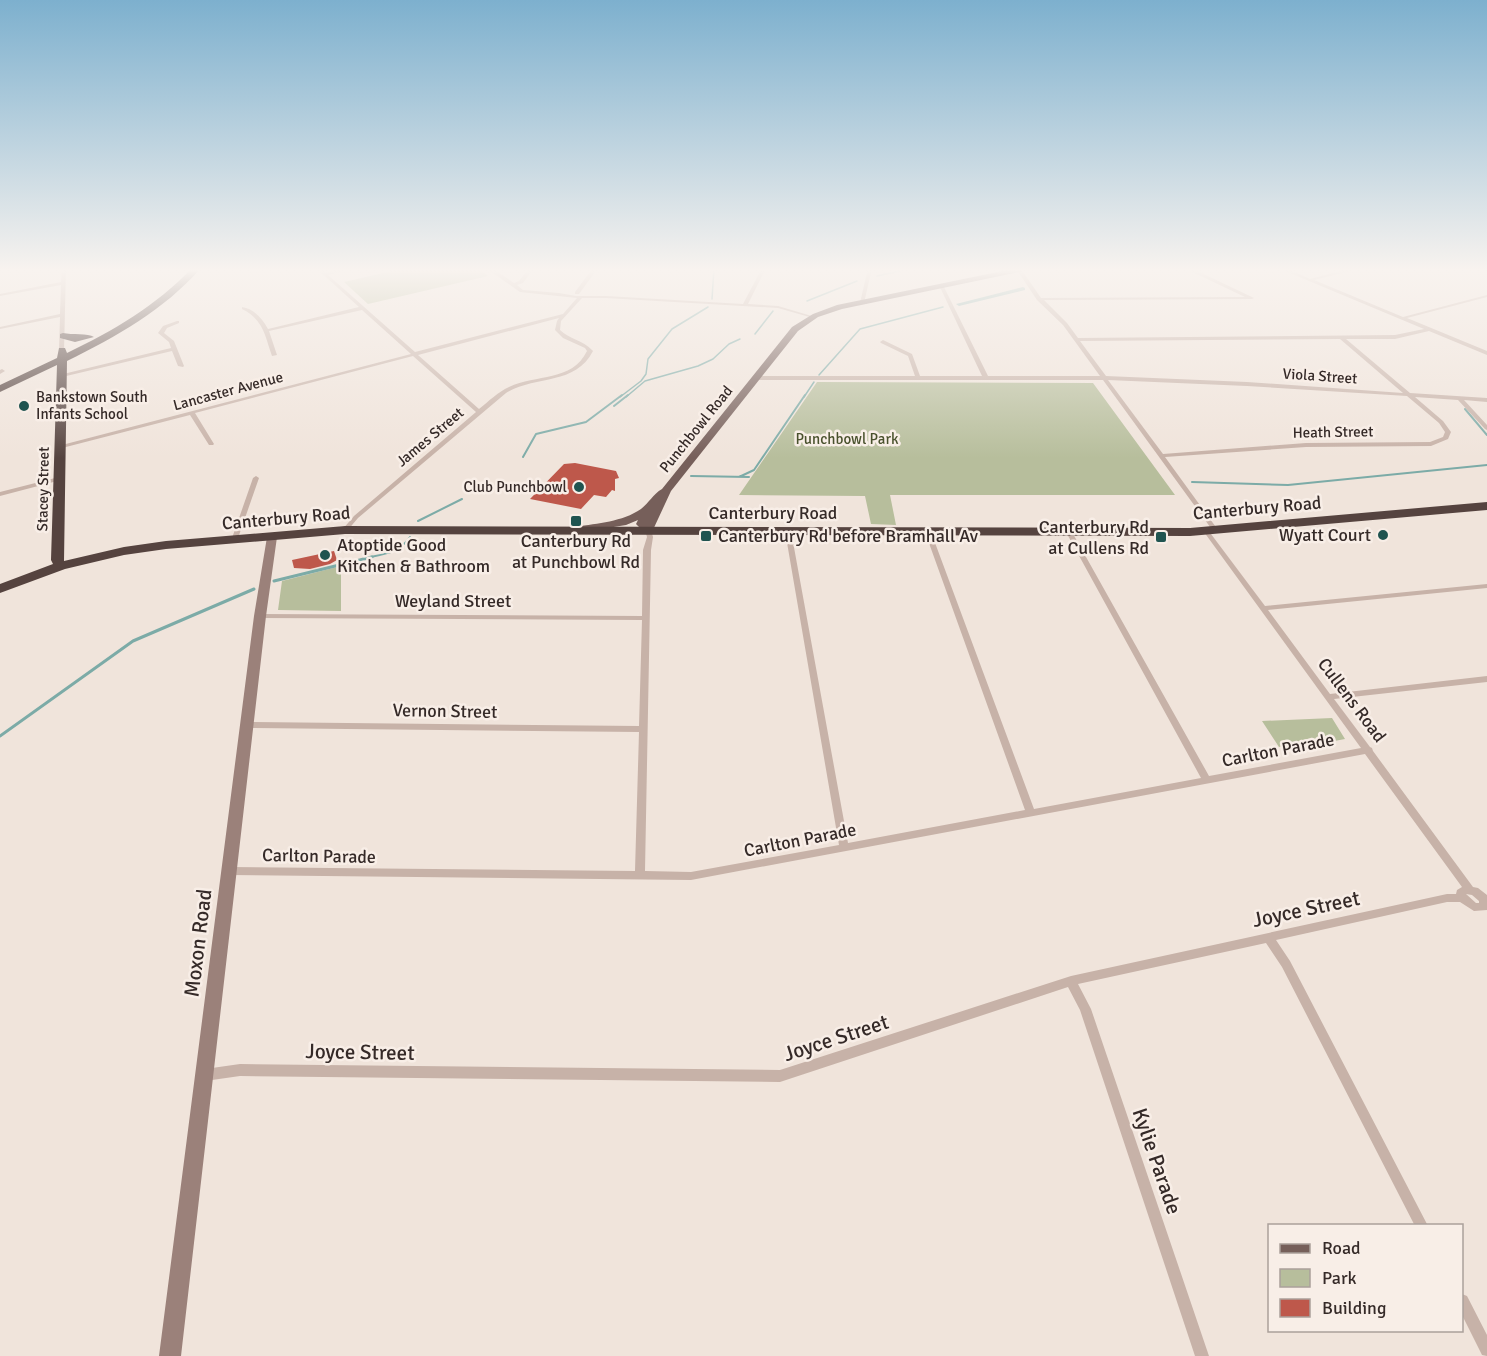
<svg xmlns="http://www.w3.org/2000/svg" width="1487" height="1356" font-family="Signika,sans-serif">
<rect width="100%" height="100%" fill="#f0e4db"/>
<path fill="#b7be9c" d="M405,268H477L488,276L368,304L344,282Z
M817,382L1093,383L1175,495H890L896,525L871,524L865,496L739,495Z
M341,566V611L278,610L282,581Z
M1332,718L1345,739L1287,750L1284,746L1279,747L1262,721Z"/>
<g fill="none" stroke-linecap="round" stroke-linejoin="round">
<path stroke="#7caba7" stroke-width="1.5" d="M877,276L913,268
M712,299L714,268
M807,301L857,281
M755,334L773,311
M819,375L860,329L943,307
M620,397L641,381L646,374L648,359L672,329L708,307
M626,397L645,381L698,366L713,359L729,344L740,339
M804,397L814,382"/>
<path stroke="#7caba7" stroke-width="2" d="M614,406L628,395
M1465,409L1487,435
M523,457L536,434L586,422L622,395
M691,476L749,477
M739,477L754,470L805,395
M1192,482L1288,485L1487,465
M418,521L462,499
M366,558C384,554 399,553 410,537"/>
<path stroke="#7caba7" stroke-width="3" d="M274,581L372,557
M0,736L133,641L254,589"/>
<path fill="#7caba7" fill-rule="evenodd" d="M1023,287L1025,288V290L959,306L956,304Z"/>
</g>
<path fill="#be584b" d="M575,463L616,471L619,478L615,479V491L612,490L606,497L594,495L581,509L530,499L564,464Z
M334,551L337,560L330,564L310,569L294,568L292,560Z"/>
<g fill="none" stroke-linecap="round" stroke-linejoin="round">
<path fill="#c7b2a8" fill-rule="evenodd" d="M62,268H66L64,351L59,350L60,317L0,329V327L60,314L61,285L0,296V294L61,282Z
M316,268H321L326,273L344,268H354L328,275L415,352L563,314L577,298L520,292L486,268H492L514,283L519,281L529,268H534L523,283L517,285L523,290L559,293L576,296H606L743,304L762,268H766L748,304L778,306L815,317L813,318L778,308L606,298H582L561,321L560,330C569,339 583,340 592,350L593,351C575,386 535,375 506,393L358,518L347,531L345,532L342,530L354,516L476,412L413,356L195,413L214,444L213,445H209L190,415L62,448H58V446L411,354L362,310L269,331L277,355L272,356C265,336 264,320 242,309V307C254,309 262,318 268,329L359,307ZM559,318L557,321L555,330L563,338L585,348L587,351C572,382 536,374 509,387C498,392 489,401 479,409L418,355Z
M593,268H598L579,294H575V292Z
M868,268H872L864,303L862,304L860,303Z
M995,268H1002L1010,272L1008,273Z
M1184,268H1191L1254,298L1252,299L1044,300L1067,323L1078,338L1395,335L1424,329L1278,268H1285L1310,279L1352,268H1362L1314,280L1403,317L1487,295V297L1407,318L1487,351V355L1429,331L1395,339H1346L1410,393L1487,398V402L1464,400L1487,425V430L1485,429L1458,400L1415,397L1443,421L1451,432L1448,439L1431,446L1306,447L1165,457L1218,530L1215,532L1213,531L1103,380H755L752,378L755,376H915L908,356L881,343L880,342L883,340L912,354L920,376H982L939,285L941,284L943,285L988,376H1100L1063,325L1037,300L1017,270V269H1021L1041,298L1245,297ZM1340,339L1403,393L1247,382L1106,376L1080,341ZM1108,380L1247,386L1407,396L1439,423L1445,432L1443,437L1430,442L1306,443L1163,454Z
M177,321H179V323L167,328L164,333L174,341L184,366L183,367L178,366L172,351L62,377L59,375L171,348L169,342L158,333L163,326Z
M0,370L2,369L5,371L0,374Z
M256,476L259,478L237,541L236,542H232L231,541L253,478Z
M59,477L61,478V480L0,496V492Z
M648,528L651,530L653,537L651,550L645,871L691,872L839,845L785,531L786,530L788,529L791,531L848,843L1025,810L925,532L926,531L928,530L931,532L1034,809L1201,778L1066,532L1067,531L1069,530L1072,532L1209,776L1361,748L1204,532V530H1208L1265,606L1487,584V588L1268,610L1330,694L1487,676V682L1334,699L1370,747L1372,748L1373,751L1473,887L1478,888L1487,895V910L1474,911L1460,902H1447L1276,940L1290,961L1428,1226H1415L1282,967L1266,943L1078,984L1091,1009L1209,1356H1195L1080,1010L1068,987L780,1082L240,1076L205,1081L201,1079L199,1075L201,1071L205,1069L240,1064L780,1070L1071,976L1447,894H1456L1457,890L1462,887L1365,754L691,880L229,875L225,874L224,871L225,868L229,867L635,871L639,732L247,728L244,727L243,725L244,723L247,722L639,726L642,620L260,618L256,616L260,614L642,616L643,550L647,537L645,530ZM1466,894L1472,895L1479,901V903H1476Z
M1462,1294L1467,1296L1487,1335V1356L1482,1355L1462,1315Z"/>
<path fill="#9b817a" fill-rule="evenodd" d="M272,534L277,537L266,616L181,1356H159L254,616L267,537Z"/>
<path fill="#765f5a" fill-rule="evenodd" d="M1017,268H1039L842,309L818,317L798,331L671,491L652,532H644L636,524L638,520L626,525L576,533L570,530L576,527C598,523 622,522 641,509C649,503 653,494 662,489L792,327L813,314L837,305Z"/>
<path fill="#55433f" fill-rule="evenodd" d="M192,268H201C164,310 116,337 67,361L64,561L124,547L166,541L345,526L1190,528L1487,502V510L1190,536L345,534L166,549L124,555L65,569L0,593V584L53,564L51,560L57,365L0,392V385L57,358L59,348H65L67,353C113,331 156,306 192,268Z
M63,333C72,335 88,333 94,337L75,342L60,338V334Z"/>
</g>
<linearGradient id="sky" x2="0" y2="1"><stop stop-color="#7db0ce"/><stop offset="0.59" stop-color="#f8f3ef"/><stop offset="1" stop-color="#f8f3ef" stop-opacity="0"/></linearGradient>
<rect width="1487" height="458" fill="url(#sky)"/>
<g fill="#205450" stroke="#f8eee7" stroke-width="2">
<circle cx="24" cy="406" r="6"/>
<circle cx="579" cy="487" r="6"/>
<rect x="570" y="515" width="12" height="12" rx="3"/>
<circle cx="1383" cy="535" r="6"/>
<rect x="700" y="530" width="12" height="12" rx="3"/>
<rect x="1155" y="531" width="12" height="12" rx="3"/>
<circle cx="325" cy="555" r="6"/>
</g>
<g text-anchor="middle" stroke-width="5" stroke-linejoin="round" paint-order="stroke">
<g font-size="15" fill="#352a28" stroke="#f8eee7">
<text transform="translate(1320 376) rotate(4)" y="5">Viola Street</text>
<text transform="translate(228 391) rotate(-15)" y="5">Lancaster Avenue</text>
<text transform="translate(696 429) rotate(-51)" y="5">Punchbowl Road</text>
<text transform="translate(1333 432) rotate(-1)" y="5">Heath Street</text>
<text transform="translate(430 437) rotate(-40)" y="5">James Street</text>
<text transform="translate(43 489) rotate(-89)" y="5">Stacey Street</text>
</g>
<g font-size="15" fill="#352a28" stroke="#f8eee7" text-anchor="start">
<text x="36" y="402">Bankstown South<tspan x="36" dy="17">Infants School</tspan></text>
<text x="567" y="492" text-anchor="end">Club Punchbowl</text>
</g>
<g font-size="15" fill="#49512d" stroke="#f8eee7">
<text x="847" y="444">Punchbowl Park</text>
</g>
<g font-size="18" fill="#352a28" stroke="#f8eee7">
<text transform="translate(1257 508) rotate(-5)" y="6">Canterbury Road</text>
<text x="773" y="519">Canterbury Road</text>
<text transform="translate(286 518) rotate(-5)" y="6">Canterbury Road</text>
<text x="453" y="607">Weyland Street</text>
<text transform="translate(1352 700) rotate(53)" y="6">Cullens Road</text>
<text transform="translate(445 711) rotate(1)" y="6">Vernon Street</text>
<text transform="translate(1278 750) rotate(-11)" y="6">Carlton Parade</text>
<text transform="translate(800 840) rotate(-11)" y="6">Carlton Parade</text>
<text transform="translate(319 856) rotate(1)" y="6">Carlton Parade</text>
</g>
<g font-size="18" fill="#352a28" stroke="#f8eee7" text-anchor="end">
<text x="1149" y="533">Canterbury Rd<tspan x="1149" dy="21">at Cullens Rd</tspan></text>
<text x="1371" y="541">Wyatt Court</text>
<text x="718" y="542" text-anchor="start">Canterbury Rd before Bramhall Av</text>
<text x="576" y="547" text-anchor="middle">Canterbury Rd<tspan x="576" dy="21">at Punchbowl Rd</tspan></text>
<text x="337" y="551" text-anchor="start">Atoptide Good<tspan x="337" dy="21">Kitchen &amp; Bathroom</tspan></text>
</g>
<g font-size="21" fill="#352a28" stroke="#f8eee7">
<text transform="translate(1306 909) rotate(-12)" y="7">Joyce Street</text>
<text transform="translate(198 943) rotate(-83)" y="7">Moxon Road</text>
<text transform="translate(836 1038) rotate(-18)" y="7">Joyce Street</text>
<text transform="translate(360 1052) rotate(1)" y="7">Joyce Street</text>
<text transform="translate(1157 1161) rotate(71)" y="7">Kylie Parade</text>
</g>
</g>
<rect x="1268" y="1224" width="195" height="108" fill="#f8eee7" stroke="#aaa09b" stroke-width="1.5"/>
<rect x="1280" y="1244" width="30" height="9" fill="#765f5a" stroke="#aaa09b" stroke-width="1.5"/>
<text x="1322" y="1254" font-size="18" fill="#352a28">Road</text>
<rect x="1280" y="1269" width="30" height="18" fill="#b7be9c" stroke="#aaa09b" stroke-width="1.5"/>
<text x="1322" y="1284" font-size="18" fill="#352a28">Park</text>
<rect x="1280" y="1299" width="30" height="18" fill="#be584b" stroke="#aaa09b" stroke-width="1.5"/>
<text x="1322" y="1314" font-size="18" fill="#352a28">Building</text>
</svg>
